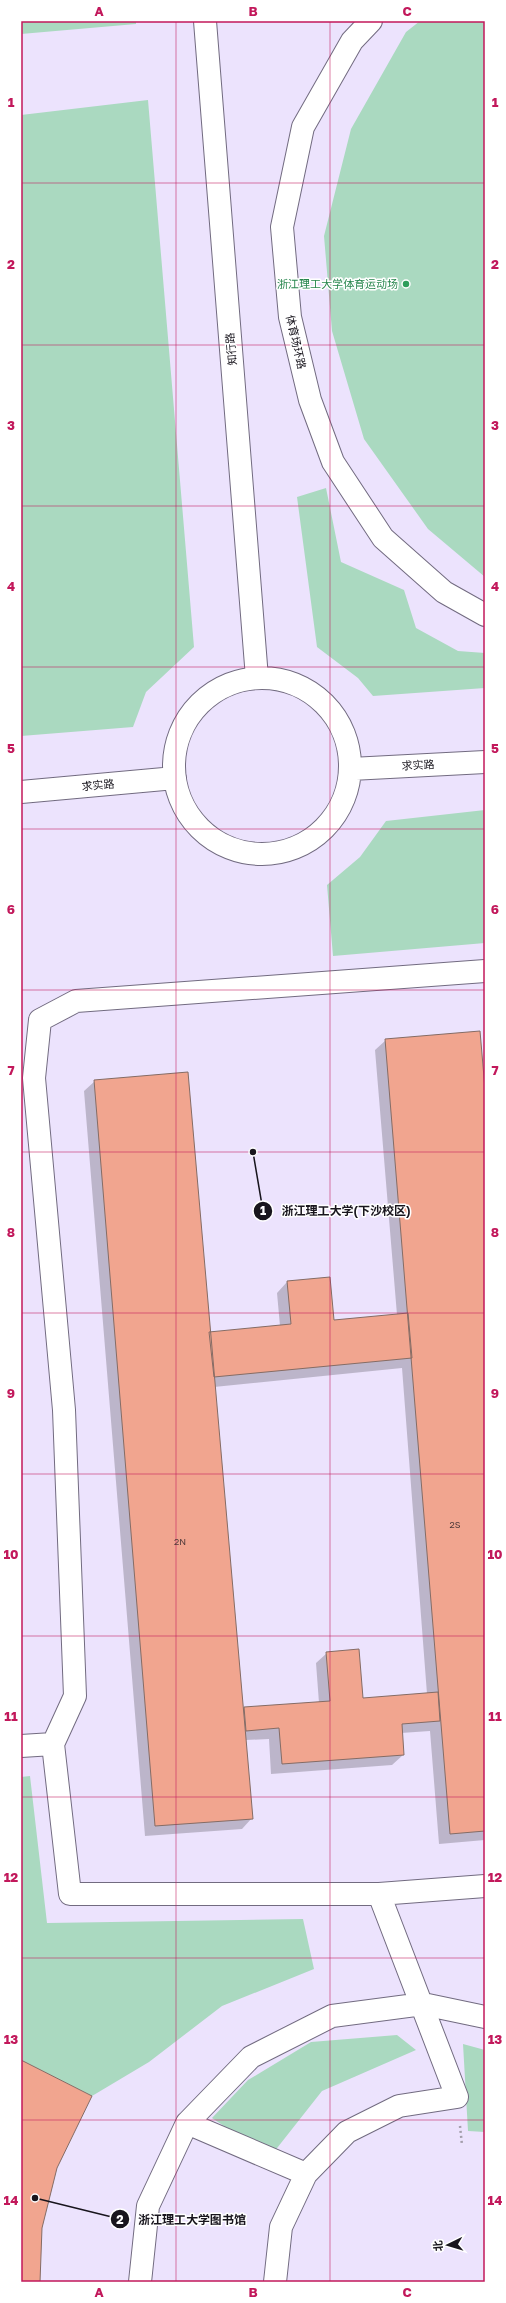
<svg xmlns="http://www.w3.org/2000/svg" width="506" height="2303" font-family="'Golos Text','Noto Sans SC',sans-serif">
<rect width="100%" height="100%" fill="#f4effe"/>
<path fill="#ece3fd" d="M21,21H485V2282H21Z"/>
<path fill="#aad9c0" d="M21,21H136V24L21,34Z
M420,21H485V577L428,529L364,439L332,331L324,236L351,129L406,32Z
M148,100L194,647L146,692L133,727L21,736V115Z
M326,488L341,562L404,590L416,628L458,651L485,653V688L373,696L358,678L317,647L297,497Z
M485,810V943L333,956L327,885L360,857L386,821Z
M30,1776L47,1923L303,1919L314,1969L222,2006L149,2062L92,2096L21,2060V1777Z
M397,2035L416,2050L322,2091L270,2157L212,2118L248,2080L311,2042Z
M463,2044L485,2050V2132L468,2131Z"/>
<path fill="#0003" fill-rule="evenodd" d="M386,1040L485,1101V1840L439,1844L430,1731L401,1733L403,1755L392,1765L271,1774L269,1739L246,1740L252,1818L242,1829L145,1836L84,1091L95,1081L209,1333L280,1326L277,1293L287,1282L333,1321L397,1315L375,1050ZM402,1368L427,1694L362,1699L327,1653L316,1663L319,1703L243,1708L214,1387Z"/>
<path fill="#f1a58f" stroke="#856c65" d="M480,1031L485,1089V1831L450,1834L385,1039Z
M188,1072L253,1819L155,1826L94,1080Z
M330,1277L334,1320L408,1313L412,1358L214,1377L209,1332L291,1324L287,1281Z
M359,1649L363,1698L438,1692L440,1721L402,1724L404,1755L282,1764L279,1728L246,1731L244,1707L330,1701L326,1652Z
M21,2060L92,2096L57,2168L42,2228L40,2282H21Z"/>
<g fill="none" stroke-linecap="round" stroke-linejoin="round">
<g stroke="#726b80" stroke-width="24">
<path id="minor" d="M205,21L257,678
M371,21L352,41L303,127L282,227L290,317L310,400L333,462L383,538L444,592L485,615
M174 766a88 88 0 1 1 176 0a88 88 0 1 1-176 0Z
M351,769L485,762
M21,792L175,778
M485,971L76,1001L40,1020L34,1078L64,1410L75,1696L53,1744L70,1894H379L485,1886
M21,1746L53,1744
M187,2123L306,2174
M140,2282L148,2206L187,2123L251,2057L332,2016L423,2004L485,2017
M275,2282L281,2227L306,2174L347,2132L399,2106L457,2097L379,1894"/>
</g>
<path stroke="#a39eab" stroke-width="2.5" stroke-dasharray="2 3" stroke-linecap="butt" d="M460,2126L462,2145"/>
<use href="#minor" stroke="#fff" stroke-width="22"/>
</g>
<path fill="none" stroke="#c2185b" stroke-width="1" stroke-opacity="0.55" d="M176,21V2282M330,21V2282M21,183H485M21,345H485M21,506H485M21,667H485M21,829H485M21,990H485M21,1152H485M21,1313H485M21,1474H485M21,1636H485M21,1797H485M21,1958H485M21,2120H485"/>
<circle fill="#2e9e5b" stroke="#fff" stroke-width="1.5" cx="406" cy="284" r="4"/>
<g text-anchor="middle" stroke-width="3" stroke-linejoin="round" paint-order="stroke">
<g font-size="9" fill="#4e393a">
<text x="455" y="1528">2S</text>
<text x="180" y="1545">2N</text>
</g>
<g font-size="11" fill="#27864d" stroke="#fff" text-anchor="end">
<text x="398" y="288">浙江理工大学体育运动场</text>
</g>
<g font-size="11" fill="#18151d" stroke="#fff">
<text transform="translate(296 342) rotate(77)" y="4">体育场环路</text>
<text transform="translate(231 349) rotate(-95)" y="4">知行路</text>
<text transform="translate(418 765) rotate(-3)" y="4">求实路</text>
<text transform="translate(98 785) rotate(-5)" y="4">求实路</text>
</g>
</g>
<path fill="none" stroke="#18151d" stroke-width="1.5" d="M253 1152L263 1211M35 2198L120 2219"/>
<g fill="#18151d" stroke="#fff" stroke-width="1.5">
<circle cx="253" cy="1152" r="4"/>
<circle cx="35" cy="2198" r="4"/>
<circle cx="263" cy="1211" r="10"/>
<circle cx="120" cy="2219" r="10"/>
</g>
<g font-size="12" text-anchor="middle" font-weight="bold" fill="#fff">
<text x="263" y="1215">1</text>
<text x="120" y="2224">2</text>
</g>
<g font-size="12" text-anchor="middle" font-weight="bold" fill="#18151d" stroke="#fff" stroke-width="3" stroke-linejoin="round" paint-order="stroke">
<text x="346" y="1215">浙江理工大学(下沙校区)</text>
<text x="192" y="2224">浙江理工大学图书馆</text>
</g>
<rect width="506" height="2303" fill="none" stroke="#ffffff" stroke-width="44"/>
<g transform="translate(448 2245) rotate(265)" stroke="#ffffff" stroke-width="3" paint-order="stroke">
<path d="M0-3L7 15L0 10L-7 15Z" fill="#18151d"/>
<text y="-6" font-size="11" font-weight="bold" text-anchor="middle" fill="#18151d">北</text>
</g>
<rect x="22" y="22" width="462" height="2259" fill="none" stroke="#c2185b" stroke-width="1.5"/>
<g font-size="13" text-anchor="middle" font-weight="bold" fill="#c2185b">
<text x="99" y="16">A</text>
<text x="253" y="16">B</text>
<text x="407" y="16">C</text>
<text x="11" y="107">1</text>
<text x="495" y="107">1</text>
<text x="11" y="269">2</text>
<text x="495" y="269">2</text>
<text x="11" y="430">3</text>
<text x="495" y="430">3</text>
<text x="11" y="591">4</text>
<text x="495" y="591">4</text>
<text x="11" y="753">5</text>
<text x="495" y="753">5</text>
<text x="11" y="914">6</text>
<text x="495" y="914">6</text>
<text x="11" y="1075">7</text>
<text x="495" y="1075">7</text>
<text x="11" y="1237">8</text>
<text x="495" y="1237">8</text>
<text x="11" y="1398">9</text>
<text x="495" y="1398">9</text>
<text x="11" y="1559">10</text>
<text x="495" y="1559">10</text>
<text x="11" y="1721">11</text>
<text x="495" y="1721">11</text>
<text x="11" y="1882">12</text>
<text x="495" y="1882">12</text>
<text x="11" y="2044">13</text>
<text x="495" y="2044">13</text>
<text x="11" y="2205">14</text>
<text x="495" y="2205">14</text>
<text x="99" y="2297">A</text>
<text x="253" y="2297">B</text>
<text x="407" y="2297">C</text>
</g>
</svg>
